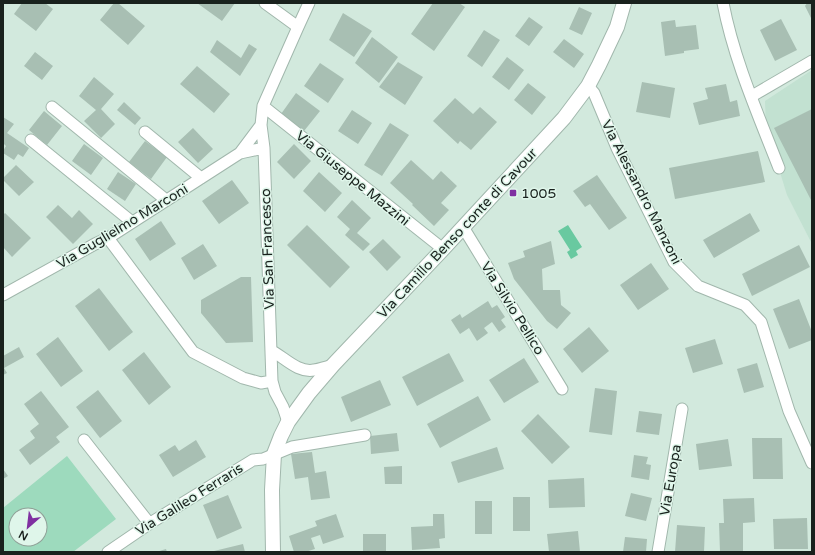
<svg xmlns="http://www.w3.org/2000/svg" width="815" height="555" font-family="'Varela Round',sans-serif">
<rect width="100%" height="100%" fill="#d2e9dd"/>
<path fill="#c2e1d1" d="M812,70V244L787,195L766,127L765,101Z"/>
<path fill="#9ddabd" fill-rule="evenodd" d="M67,456L116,519L73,552H3V508ZM16,515H40V539H16Z"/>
<path fill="#69c9a0" d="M568,225L582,247L576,251L578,255L571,259L567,252L570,250L558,231Z"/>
<path fill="#a8bfb3" d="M22,3H45L53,9L36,31L14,14Z
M114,3H118L145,26L128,45L100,20Z
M197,3H235L222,21Z
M433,3H459L465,7L434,51L411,34Z
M807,3H812V20L805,6Z
M579,7L592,13L582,35L569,29Z
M343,13L372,31L354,57L329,40Z
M529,17L543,27L529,46L515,36Z
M781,19L797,50L775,61L760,30Z
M675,20L676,27L696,25L699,49L684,51V53L665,56L661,22Z
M484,30L500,40L482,67L467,56Z
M372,37L398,57L379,83L355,63Z
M564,39L584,54L574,68L553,52Z
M217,40L241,58L249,44L257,49L240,76L210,52Z
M35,52L53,66L42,80L24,66Z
M507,57L524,70L509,90L492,77Z
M398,62L423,77L405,105L379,87Z
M320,63L344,79L328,103L304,86Z
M197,66L230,94L214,113L180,84Z
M94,77L114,94L101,109L115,124L101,138L84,121L96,110L79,96Z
M642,82L675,88L670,118L636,112Z
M528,83L546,97L532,115L514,100Z
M726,84L730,102L737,100L740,116L699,125L693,103L708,99L705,88Z
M296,93L320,111L304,131L281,114Z
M455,98L473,114L480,107L497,122L471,150L460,141L458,144L433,121Z
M124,102L141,118L135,125L117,110Z
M812,109V202L774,128Z
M352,110L372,123L358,144L338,131Z
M44,111L62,126L47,145L29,130Z
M3,117L14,124L7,133L29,148L23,157L18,154L14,160L3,153V151L6,146L3,143Z
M390,123L409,135L382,176L364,165Z
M193,128L213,149L198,163L178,142Z
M145,141L167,157L151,179L129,162Z
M84,144L103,158L91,175L72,161Z
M294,144L311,161L294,179L277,162Z
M758,151L765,182L675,199L669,168Z
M411,160L433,180L441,171L457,186L441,203L449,210L434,226L412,205L413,204L390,183Z
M16,165L34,182L19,196L3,180V178Z
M118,172L136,184L125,201L107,189Z
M319,172L342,193L325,212L303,191Z
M597,175L627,218L609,230L590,204L585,207L573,191Z
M232,180L249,203L219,224L202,201Z
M352,200L371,218L357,233L370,244L363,251L345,235L350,229L337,217Z
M58,205L72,218L79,210L93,224L73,244L46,217Z
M5,213L31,238L12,257L3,247V215Z
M750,213L760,231L714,258L703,240Z
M161,221L176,244L150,261L135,239Z
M307,225L350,267L330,288L287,245Z
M383,239L401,257L387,271L369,252Z
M551,241L555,264L542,269L543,290H560L561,305L571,313L557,329L547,321L514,279L508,263L525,257L523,251Z
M203,244L217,266L194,280L181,258Z
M799,245L810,267L752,296L742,274Z
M651,263L669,289L638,310L620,285Z
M241,277H251L253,342L226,343L201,313V300Z
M99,288L133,332L109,351L75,306Z
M799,299L812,332V340L789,349L773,309Z
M488,301L492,308L497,305L505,317L501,320L506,327L499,332L492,322L484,328L488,333L477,341L469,328L460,334L451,320L460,314L462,318Z
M589,327L609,351L582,373L563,349Z
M58,337L83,371L61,387L36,354Z
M715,339L723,364L693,373L685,348Z
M19,347L24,357L4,368L7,373L3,375V356Z
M144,352L171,387L149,405L122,370Z
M449,353L464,381L417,406L402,377Z
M524,358L539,382L504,403L489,380Z
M757,363L764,387L744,393L737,369Z
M380,380L391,405L351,422L341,397Z
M595,388L617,391L612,435L589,432Z
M98,390L122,421L100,438L76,407Z
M41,391L69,427L56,437L60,442L30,465L19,450L35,438L30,431L39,424L24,404Z
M478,396L491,420L440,448L427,424Z
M639,411L662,414L659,435L636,432Z
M538,414L570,447L552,464L521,431Z
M397,433L399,451L371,454L370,436Z
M752,438H782L783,479H753Z
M728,439L732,466L699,470L696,444Z
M196,440L206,457L173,477L159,455L175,445L179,451Z
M497,447L504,469L458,483L451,462Z
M312,452L315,473L326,471L330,498L311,500L308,477L295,479L291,454Z
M634,455L648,457L646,464L651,465L649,480L631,477Z
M402,466V484H385L384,467Z
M3,469L8,476L3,479Z
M584,478L585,507L549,508L548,480Z
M631,493L652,498L646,521L625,516Z
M228,495L242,528L217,539L203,505Z
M513,497H530V531H513Z
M754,498L755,522L743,523V552H720L719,523H724L723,499Z
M475,501H492V534H475Z
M336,514L344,537L323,544L320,535L311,538L315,549L305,552H294L289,536L317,526L315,521Z
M433,514H444L445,538L439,539L440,548L412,550L411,527L433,526Z
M807,518L808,549H774L773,519Z
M677,525L705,527L704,552H675Z
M578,531L580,552H549L547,534Z
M363,534H386V552H363Z
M625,537L647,539L646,552H623Z
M243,544L245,552H214V551Z
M166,549L167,552H156Z"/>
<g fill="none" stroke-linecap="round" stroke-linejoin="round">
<g stroke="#a1b7ac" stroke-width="13">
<path id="minor" d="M265,3L298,27
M723,3C734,60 758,114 779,168
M588,86L594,93L617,148L674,262L698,286L745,305L761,322L789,411L812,463
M752,96L812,61
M263,106L443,249
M52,107L166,200
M145,132L201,178
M31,140L132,222
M240,153L261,125
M463,227L562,389
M108,238L193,352L243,378L261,383L272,381
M3,295L95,244L108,238L240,153L264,148
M272,351C285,358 298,373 314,370C321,369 327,367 333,365
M288,422L283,407L275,392L272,381L264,148L261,125L263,106L298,27L309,3
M84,440L149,523
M108,552L152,522L253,460L263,459L292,447L365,435
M658,552L682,409"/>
</g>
<g stroke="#a1b7ac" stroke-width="16">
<path id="tertiary" d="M273,552L272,490L274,454L281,436L288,422L309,393L333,365L443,249L564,118L588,86L599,65L617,27L624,3"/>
</g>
<use href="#minor" stroke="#fff" stroke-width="11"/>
<use href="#tertiary" stroke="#fff" stroke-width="14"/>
</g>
<rect fill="#7f30a1" stroke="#dff6ea" stroke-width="1.5" x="509" y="189" width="8" height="8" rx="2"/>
<g text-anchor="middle" stroke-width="3" stroke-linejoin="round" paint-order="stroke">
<g font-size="14" fill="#19211d" stroke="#dff6ea">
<text transform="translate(353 178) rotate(39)" y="5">Via Giuseppe Mazzini</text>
<text transform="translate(642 192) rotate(63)" y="5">Via Alessandro Manzoni</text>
<text transform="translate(122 226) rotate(-31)" y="5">Via Guglielmo Marconi</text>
<text transform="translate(457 233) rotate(-47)" y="5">Via Camillo Benso conte di Cavour</text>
<text transform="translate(267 249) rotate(-92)" y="5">Via San Francesco</text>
<text transform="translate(513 308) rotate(58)" y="5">Via Silvio Pellico</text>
<text transform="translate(670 480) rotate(-80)" y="5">Via Europa</text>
<text transform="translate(189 499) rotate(-32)" y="5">Via Galileo Ferraris</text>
</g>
<g font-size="14" fill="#19211d" stroke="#dff6ea" text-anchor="start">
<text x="521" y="198">1005</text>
</g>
</g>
<rect width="815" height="555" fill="none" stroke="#19211d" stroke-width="8"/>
<g transform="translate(28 527) rotate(208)"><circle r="19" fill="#dff6ea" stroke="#90a198"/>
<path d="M0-3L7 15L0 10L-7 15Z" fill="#7f30a1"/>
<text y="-6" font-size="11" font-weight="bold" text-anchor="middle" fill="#19211d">N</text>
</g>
</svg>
